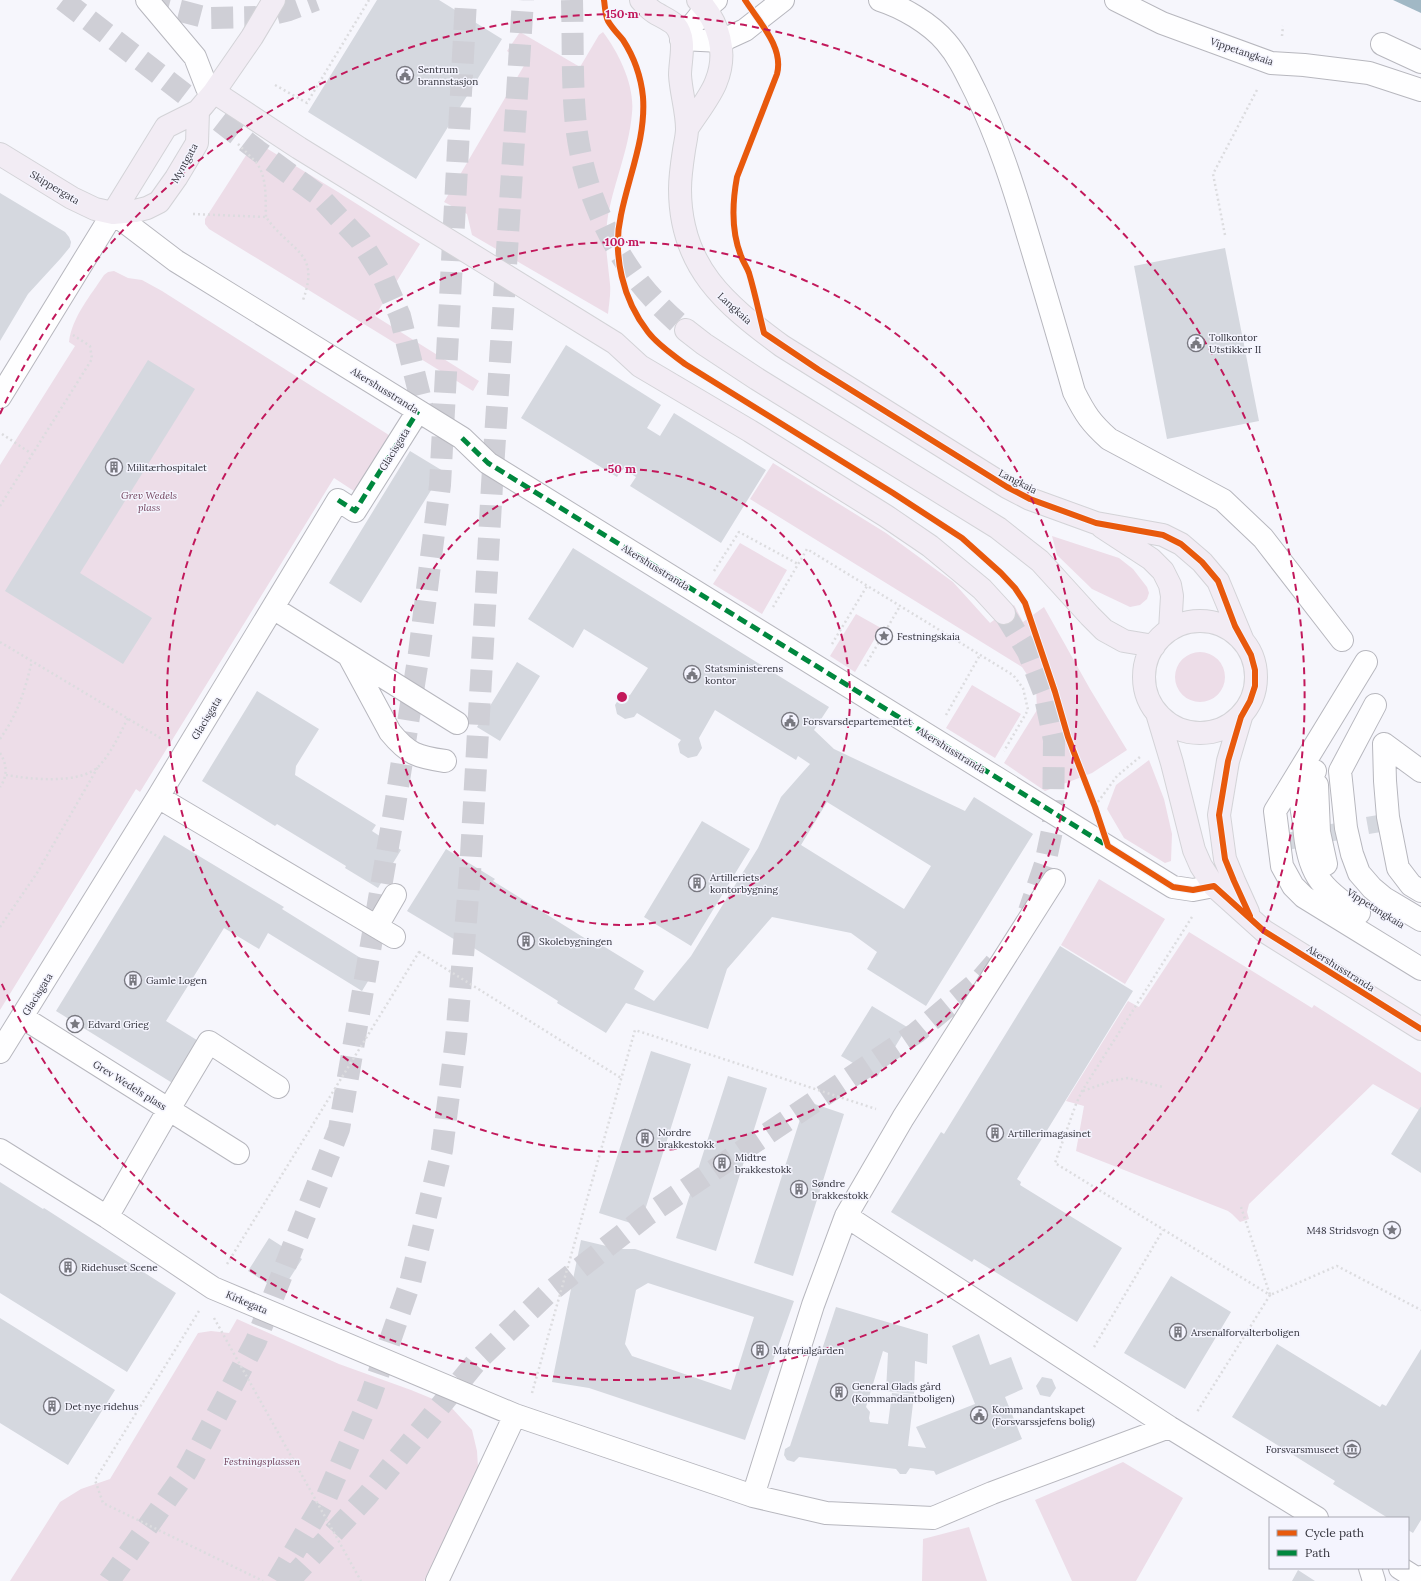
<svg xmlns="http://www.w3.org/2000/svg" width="1421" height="1581" font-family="Lora,serif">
<rect width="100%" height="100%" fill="#f6f6fc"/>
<path fill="#eddde8" d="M520,32L580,67L599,35L603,32C619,53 635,86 632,113C629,151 612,186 607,223C604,243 608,263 610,284C611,293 609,304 608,314L472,235L467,214L444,202L525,64L507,51Z
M258,143L338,192L420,244L375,316L479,381L473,391L209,229L205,224V219L252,146Z
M114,271L128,278L142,280L162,291L392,437L357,493L334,478L140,792L136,789L0,1010V465L75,346L69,342C72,317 91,295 104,275L108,272Z
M773,463L886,533L953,582L990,623L1014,605L1023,622L1044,607L1090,689L1127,750L1092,773L1045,791L1004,763L1037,710L1036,688L1022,667L750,499Z
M1052,536L1119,558L1133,569L1147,587L1149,593L1147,599L1140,605L1130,607L1092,589L1057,555Z
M740,543L787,570L762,614L713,584Z
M856,614L881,628L855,672L830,656Z
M1175 677a25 25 0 1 1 50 0a25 25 0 1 1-50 0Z
M972,685L1021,714L995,758L946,728Z
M1149,760L1164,799L1172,834L1171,861L1165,863L1124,838L1107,809L1116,785Z
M1099,879L1165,919L1125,984L1061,945Z
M1189,932L1304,1003L1312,1008L1314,1005L1421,1073V1106L1419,1110L1373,1084L1249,1204L1247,1212L1249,1219L1240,1222L1232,1214L1228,1211L1076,1151L1084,1106L1066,1101L1128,1001L1139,1007Z
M237,1319L339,1364L411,1390L450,1406L472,1430L477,1451L478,1467L473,1480L424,1581H10L60,1502L81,1489L110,1479L198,1333L211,1331L229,1333Z
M1123,1462L1183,1498L1136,1581H1072L1035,1500Z
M969,1527L987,1581H922L923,1539Z"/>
<path fill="#a1b8c5" d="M1393,0H1421V13Z"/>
<path fill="#d5d8df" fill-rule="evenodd" d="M377,0H439L502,39L416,179L308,112Z
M0,193L65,232L69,237L71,242L70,247L61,258L28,294L0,341Z
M1225,248L1259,421L1167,439L1134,266Z
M566,345L661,405L647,428L660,436L674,413L766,470L721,543L630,486L636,477L622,468L617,477L521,418Z
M148,360L195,389L80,573L152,618L123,664L5,591Z
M410,451L443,471L361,603L329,583Z
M573,548L829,707L814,730L834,749L965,811L974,797L1033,834L926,1006L867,969L877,952L851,933L772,917L727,969L708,1029L626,1003L606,1033L557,1003L558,1001L458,938L457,941L407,911L446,849L495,879L493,881L594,944L595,941L644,971L634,989L654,1001L691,956L758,848L781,797L810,764L798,756L796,760L715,710L699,738L702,748L697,756L688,758L680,753L678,744L681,740L637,713L634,717L625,719L617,714L615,705L620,697L630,695L648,668L584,629L573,648L528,619ZM827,802L931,866L904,909L801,845Z
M517,662L540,676L500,741L477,727Z
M257,691L319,729L296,766L295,775L376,825L372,831L401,850L378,888L345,868L346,866L277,824L275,826L202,781Z
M1378,815L1381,832L1369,834L1366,817Z
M702,821L750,849L691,946L644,917Z
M1337,823L1340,840L1328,842L1325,825Z
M1297,831L1299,848L1287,850L1285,833Z
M164,835L284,907L282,909L375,967L376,968L362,991L268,933L259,949L224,928L166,1021L200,1042L174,1084L56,1011Z
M1060,946L1133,991L1017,1179L1021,1182L1020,1185L1122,1248L1077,1322L974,1259L972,1262L891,1212L941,1132L944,1134Z
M872,1006L907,1027L877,1077L841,1056Z
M651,1051L691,1064L640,1226L599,1213Z
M728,1076L767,1088L716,1251L676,1238Z
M806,1101L844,1114L793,1276L754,1263Z
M1421,1106V1173L1391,1154Z
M0,1182L43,1209L44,1208L176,1293L127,1372L0,1293Z
M269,1238L302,1259L281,1292L248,1271Z
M581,1240L619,1249H635L794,1301L745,1440L589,1388L552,1382ZM648,1283L754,1317L731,1390L632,1356L625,1344L636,1290Z
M1171,1276L1231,1312L1185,1389L1124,1353Z
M836,1307L928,1334L927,1364L915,1361L914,1394L886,1391L888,1353L883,1351L866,1407L870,1412L869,1418L870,1422L888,1424L892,1393L914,1395L908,1446L926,1448L916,1427L975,1404L952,1346L979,1334L990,1365L1011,1357L1023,1389L1005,1397L1022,1439L936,1475L934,1471L910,1468L906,1474H900L896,1469L799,1457L794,1462L787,1460L784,1455L785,1449L790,1446Z
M0,1318L115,1390L68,1465L0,1423Z
M1277,1344L1380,1407L1382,1404L1386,1406L1421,1349V1520L1413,1533L1408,1530V1518H1388L1333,1484L1335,1481L1232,1417Z
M1042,1377L1052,1379L1056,1388L1050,1397L1040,1395L1036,1386Z
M1298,1570L1315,1581H1292Z"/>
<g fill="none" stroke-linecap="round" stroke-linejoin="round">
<path stroke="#cfcfd6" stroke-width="22" stroke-dasharray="22 11" stroke-linecap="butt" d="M63,0L257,150L317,194L360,240L383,277L400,316L428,428
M148,0L162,6L208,18L262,17L289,10L316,0
M572,0C573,38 572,77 575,115C580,176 602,233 639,282C653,300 669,315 686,330
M1004,613L1028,652L1044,693L1054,740L1053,826L1045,864L1029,911
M109,1581L187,1471L256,1341L339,1129L394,812L419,653L440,485L466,0
M277,1581L326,1498L370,1398L410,1283L442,1150L456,1039L470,873L492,485L523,0
M289,1581L367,1496L477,1361L547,1294L646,1216L916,1033L982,978L995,963"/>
<g stroke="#b7b7be" stroke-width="24">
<path id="minor" d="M147,0L195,57L207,88L214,92
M880,0C902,7 930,23 946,42C959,57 967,75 976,93C998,138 1013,185 1027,232C1043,285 1059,339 1074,392C1085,414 1091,423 1109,439L1223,500L1263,538L1342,640
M1116,0L1162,23L1271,63L1304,65L1369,73L1421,90
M681,39L721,41L745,30L783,0
M681,39L706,8L716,0
M1382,44L1421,62
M0,397L113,213L176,261L462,438L488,463L1173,887L1193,890L1214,886
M273,608L457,723
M350,658L390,732C408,754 417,757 445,761
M1366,662L1275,811L1282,866L1293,886L1304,897L1421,969
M1375,705L1340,771L1346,828L1352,854L1359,873L1372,888L1384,898L1421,920
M1384,744L1385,781L1388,817L1398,868L1411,885L1421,891
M1384,744L1421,771
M1315,771C1311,778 1302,788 1301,796C1300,805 1303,815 1304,824C1307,871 1319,888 1359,913
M1317,785L1319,832L1326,864
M158,797L394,937
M377,926L395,895
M22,1017L238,1153
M0,1052L158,797L338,500L355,511L418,411
M0,1150L107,1217L213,1288L515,1415L753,1496L826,1513L933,1518L992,1493L1169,1427L846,1216
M107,1217L169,1109L209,1042L278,1087
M1169,1427L1317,1518
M753,1496L813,1305L846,1216L903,1118L1054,880
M1370,1568L1374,1581
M1400,1568L1419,1580L1421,1577
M437,1581L515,1415"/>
</g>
<g stroke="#d3d3d7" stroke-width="24">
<path id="highway" d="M641,0C645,4 649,9 654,12C660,16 670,20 675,25C687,39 680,59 680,75C681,93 687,111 687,129C687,136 685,143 684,150C682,163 680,176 680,189C680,267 725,304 782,346L1007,487L1030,499L1096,523L1163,535L1181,544L1202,562L1218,581L1243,641
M214,92L299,148L615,343L640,366L750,431L886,516L930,546L982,589L1004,613
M687,129C695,116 711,96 716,82C728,53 719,22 698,0
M0,154L72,198L95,209L113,213L135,211L147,208L159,202L176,178L197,143L198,111
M113,213L166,127L198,111L214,92L252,37L274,0
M686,330L704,344L757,379L998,528L1040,561L1090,616L1104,630L1124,641L1154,646
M1102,527L1151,559L1163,571L1170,585L1172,596L1170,630
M1144 677a56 56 0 1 1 112 0a56 56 0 1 1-112 0Z
M1157,713L1172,763L1194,850L1201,866L1214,886L1264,931L1421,1029
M1241,717L1228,761L1219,815L1225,859L1234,881L1248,912"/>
</g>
<path stroke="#dcdcdf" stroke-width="2.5" stroke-dasharray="2 3" stroke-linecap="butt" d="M1282,36L1283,26
M275,85L307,103L369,0
M238,144C244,150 250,156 256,162C268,178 265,199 266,217
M193,214L266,217C290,252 321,251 303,300
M1225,235L1213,174L1258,88
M2,434L32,454
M0,506L92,359L90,346L73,335
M714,571L739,532L798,564
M773,607L807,549L1013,675L1023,688L1028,710L1004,751
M0,642L162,739
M832,644L867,586
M865,666L900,606
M946,715L980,655
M0,739C19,711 24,693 32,661
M0,753C7,764 8,776 0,787
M6,775C30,779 80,785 99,766C112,752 119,735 128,718
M1095,806L1117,776L1141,756
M1192,917L1082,1091L1076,1104L1055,1163L1270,1295L1197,1412
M0,927L37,873L98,767
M419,952L621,1078
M1083,1091L1111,1081L1128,1078L1163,1087
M1241,1207L1270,1295L1337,1266L1421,1310
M227,1264L419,952L417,951
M199,1311L95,1480L103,1503L263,1581
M214,1318L361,1581
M1094,1347L1163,1230
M532,1393L635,1030L876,1109"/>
<use href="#minor" stroke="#fefeff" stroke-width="22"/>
<use href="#highway" stroke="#f2ecf4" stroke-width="22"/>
<path stroke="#00873e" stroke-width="5" stroke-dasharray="10 5" stroke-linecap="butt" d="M462,438L488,463L1109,847
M338,500L355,511L418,411"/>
<g stroke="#f4f4fe" stroke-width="8">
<path id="cycleway" d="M604,0C605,6 605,15 608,21C612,28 618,34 623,40C634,57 641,77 643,97C646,138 629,175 621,215C612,255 623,300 648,332C658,345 672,354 685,364L893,493L962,538L1001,573L1015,588L1025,603L1055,692L1068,737L1095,807L1108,846L1173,887L1193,890L1214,886L1264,931L1421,1029
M745,0C759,22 784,47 777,74L737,177C732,204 731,231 741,256C743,262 747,267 749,273C755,293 759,313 764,333L819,370L1007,487L1030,499L1096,523L1163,535L1181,544L1202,562L1218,581L1235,626L1251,655L1255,670V686L1250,701L1241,717L1228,761L1219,815L1225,859L1234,881L1250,916"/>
</g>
<use href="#cycleway" stroke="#e8590c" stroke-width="6"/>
</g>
<g fill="none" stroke="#c2185b" stroke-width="2" stroke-dasharray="7 5">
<circle cx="622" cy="697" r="228"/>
<circle cx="622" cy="697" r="455"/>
<path d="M0 414A683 683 0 1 1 0 980"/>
</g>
<defs>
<g id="civic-ring" transform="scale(0.9)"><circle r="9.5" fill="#f4f4fe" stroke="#787880" stroke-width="1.5"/><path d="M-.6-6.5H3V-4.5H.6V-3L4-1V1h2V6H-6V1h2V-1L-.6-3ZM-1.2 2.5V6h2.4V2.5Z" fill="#787880"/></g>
<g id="building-ring" transform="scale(0.9)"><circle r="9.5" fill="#f4f4fe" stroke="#787880" stroke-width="1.5"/><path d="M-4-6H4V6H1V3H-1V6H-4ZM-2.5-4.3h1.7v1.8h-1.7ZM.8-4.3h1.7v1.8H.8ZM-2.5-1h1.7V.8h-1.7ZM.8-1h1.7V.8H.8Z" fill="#787880"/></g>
<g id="sight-ring" transform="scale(0.9)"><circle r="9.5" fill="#f4f4fe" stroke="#787880" stroke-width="1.5"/><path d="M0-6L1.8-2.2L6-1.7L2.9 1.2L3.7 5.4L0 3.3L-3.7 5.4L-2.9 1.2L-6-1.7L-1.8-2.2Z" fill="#787880"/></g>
<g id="museum-ring" transform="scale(0.9)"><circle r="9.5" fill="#f4f4fe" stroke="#787880" stroke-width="1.5"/><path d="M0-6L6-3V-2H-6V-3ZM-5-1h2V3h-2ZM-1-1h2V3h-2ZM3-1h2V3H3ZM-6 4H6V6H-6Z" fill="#787880"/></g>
</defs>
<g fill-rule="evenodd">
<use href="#civic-ring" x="405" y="75"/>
<use href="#civic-ring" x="1196" y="343"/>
<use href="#building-ring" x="114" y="467"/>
<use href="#sight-ring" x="884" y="636"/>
<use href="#civic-ring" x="692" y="674"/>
<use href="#civic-ring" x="790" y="721"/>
<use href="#building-ring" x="697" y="883"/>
<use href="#building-ring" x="526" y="941"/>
<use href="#building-ring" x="133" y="980"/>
<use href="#sight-ring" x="75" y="1024"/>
<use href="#building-ring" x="995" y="1133"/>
<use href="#building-ring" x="645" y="1138"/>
<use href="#building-ring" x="722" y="1163"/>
<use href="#building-ring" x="799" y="1189"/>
<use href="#sight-ring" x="1392" y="1230"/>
<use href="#building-ring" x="68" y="1267"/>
<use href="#building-ring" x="1178" y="1332"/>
<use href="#building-ring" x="760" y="1350"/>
<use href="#building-ring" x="839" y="1392"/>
<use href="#building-ring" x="52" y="1406"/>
<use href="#civic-ring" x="979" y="1415"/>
<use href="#museum-ring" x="1352" y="1449"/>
</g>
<g text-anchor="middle" stroke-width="3" stroke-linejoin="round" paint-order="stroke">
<g font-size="10" fill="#34343d" stroke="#f4f4fe">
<text transform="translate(1242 51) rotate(19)" y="4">Vippetangkaia</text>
<text transform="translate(184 163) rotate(-61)" y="4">Myntgata</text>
<text transform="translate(55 187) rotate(31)" y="4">Skippergata</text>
<text transform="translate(735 308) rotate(42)" y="4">Langkaia</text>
<text transform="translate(385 390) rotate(32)" y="4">Akershusstranda</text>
<text transform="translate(394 449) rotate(-58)" y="4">Glacisgata</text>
<text transform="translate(1018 481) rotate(27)" y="4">Langkaia</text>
<text transform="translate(656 567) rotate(32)" y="4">Akershusstranda</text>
<text transform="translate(206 718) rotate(-59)" y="4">Glacisgata</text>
<text transform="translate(952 750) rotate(32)" y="4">Akershusstranda</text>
<text transform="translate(1376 908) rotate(32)" y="4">Vippetangkaia</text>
<text transform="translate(1341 968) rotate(32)" y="4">Akershusstranda</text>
<text transform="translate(37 994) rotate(-58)" y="4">Glacisgata</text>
<text transform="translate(130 1085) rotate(32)" y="4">Grev Wedels plass</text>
<text transform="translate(247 1302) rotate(23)" y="4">Kirkegata</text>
</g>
<g font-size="10" fill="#34343d" stroke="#f4f4fe" text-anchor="start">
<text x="418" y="73">Sentrum<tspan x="418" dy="12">brannstasjon</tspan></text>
<text x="1209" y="341">Tollkontor<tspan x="1209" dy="12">Utstikker II</tspan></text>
<text x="127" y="471">Militærhospitalet</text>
<text x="897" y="640">Festningskaia</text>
<text x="705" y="672">Statsministerens<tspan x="705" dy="12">kontor</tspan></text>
<text x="803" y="725">Forsvarsdepartementet</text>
<text x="710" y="881">Artilleriets<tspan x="710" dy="12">kontorbygning</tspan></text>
<text x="539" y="945">Skolebygningen</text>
<text x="146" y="984">Gamle Logen</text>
<text x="88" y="1028">Edvard Grieg</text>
<text x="658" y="1136">Nordre<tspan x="658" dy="12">brakkestokk</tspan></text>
<text x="1008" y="1137">Artillerimagasinet</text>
<text x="735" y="1161">Midtre<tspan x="735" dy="12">brakkestokk</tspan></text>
<text x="812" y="1187">Søndre<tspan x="812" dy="12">brakkestokk</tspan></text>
<text x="1379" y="1234" text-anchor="end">M48 Stridsvogn</text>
<text x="81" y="1271">Ridehuset Scene</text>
<text x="1191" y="1336">Arsenalforvalterboligen</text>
<text x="773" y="1354">Materialgården</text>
<text x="852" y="1390">General Glads gård<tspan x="852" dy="12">(Kommandantboligen)</tspan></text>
<text x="65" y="1410">Det nye ridehus</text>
<text x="992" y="1413">Kommandantskapet<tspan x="992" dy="12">(Forsvarssjefens bolig)</tspan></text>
<text x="1339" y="1453" text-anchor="end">Forsvarsmuseet</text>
</g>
<g font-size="10" font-style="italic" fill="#72435c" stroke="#f4f4fe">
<text x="149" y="499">Grev Wedels<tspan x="149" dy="12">plass</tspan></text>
<text x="262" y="1465">Festningsplassen</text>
</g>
</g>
<circle cx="622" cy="697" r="6" fill="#c2185b" stroke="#f4f4fe" stroke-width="2"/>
<g font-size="12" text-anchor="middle" font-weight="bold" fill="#c2185b" stroke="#f4f4fe" stroke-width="3" stroke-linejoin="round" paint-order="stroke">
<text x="622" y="18">150 m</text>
<text x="622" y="246">100 m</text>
<text x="622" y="473">50 m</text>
</g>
<rect x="1269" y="1517" width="140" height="52" fill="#f4f4fe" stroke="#a7a7b1"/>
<rect x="1277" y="1530" width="20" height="6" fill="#e8590c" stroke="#a7a7b1"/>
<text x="1305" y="1537" font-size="12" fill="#34343d">Cycle path</text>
<rect x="1277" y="1550" width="20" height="6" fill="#00873e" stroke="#a7a7b1"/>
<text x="1305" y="1557" font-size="12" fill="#34343d">Path</text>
</svg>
